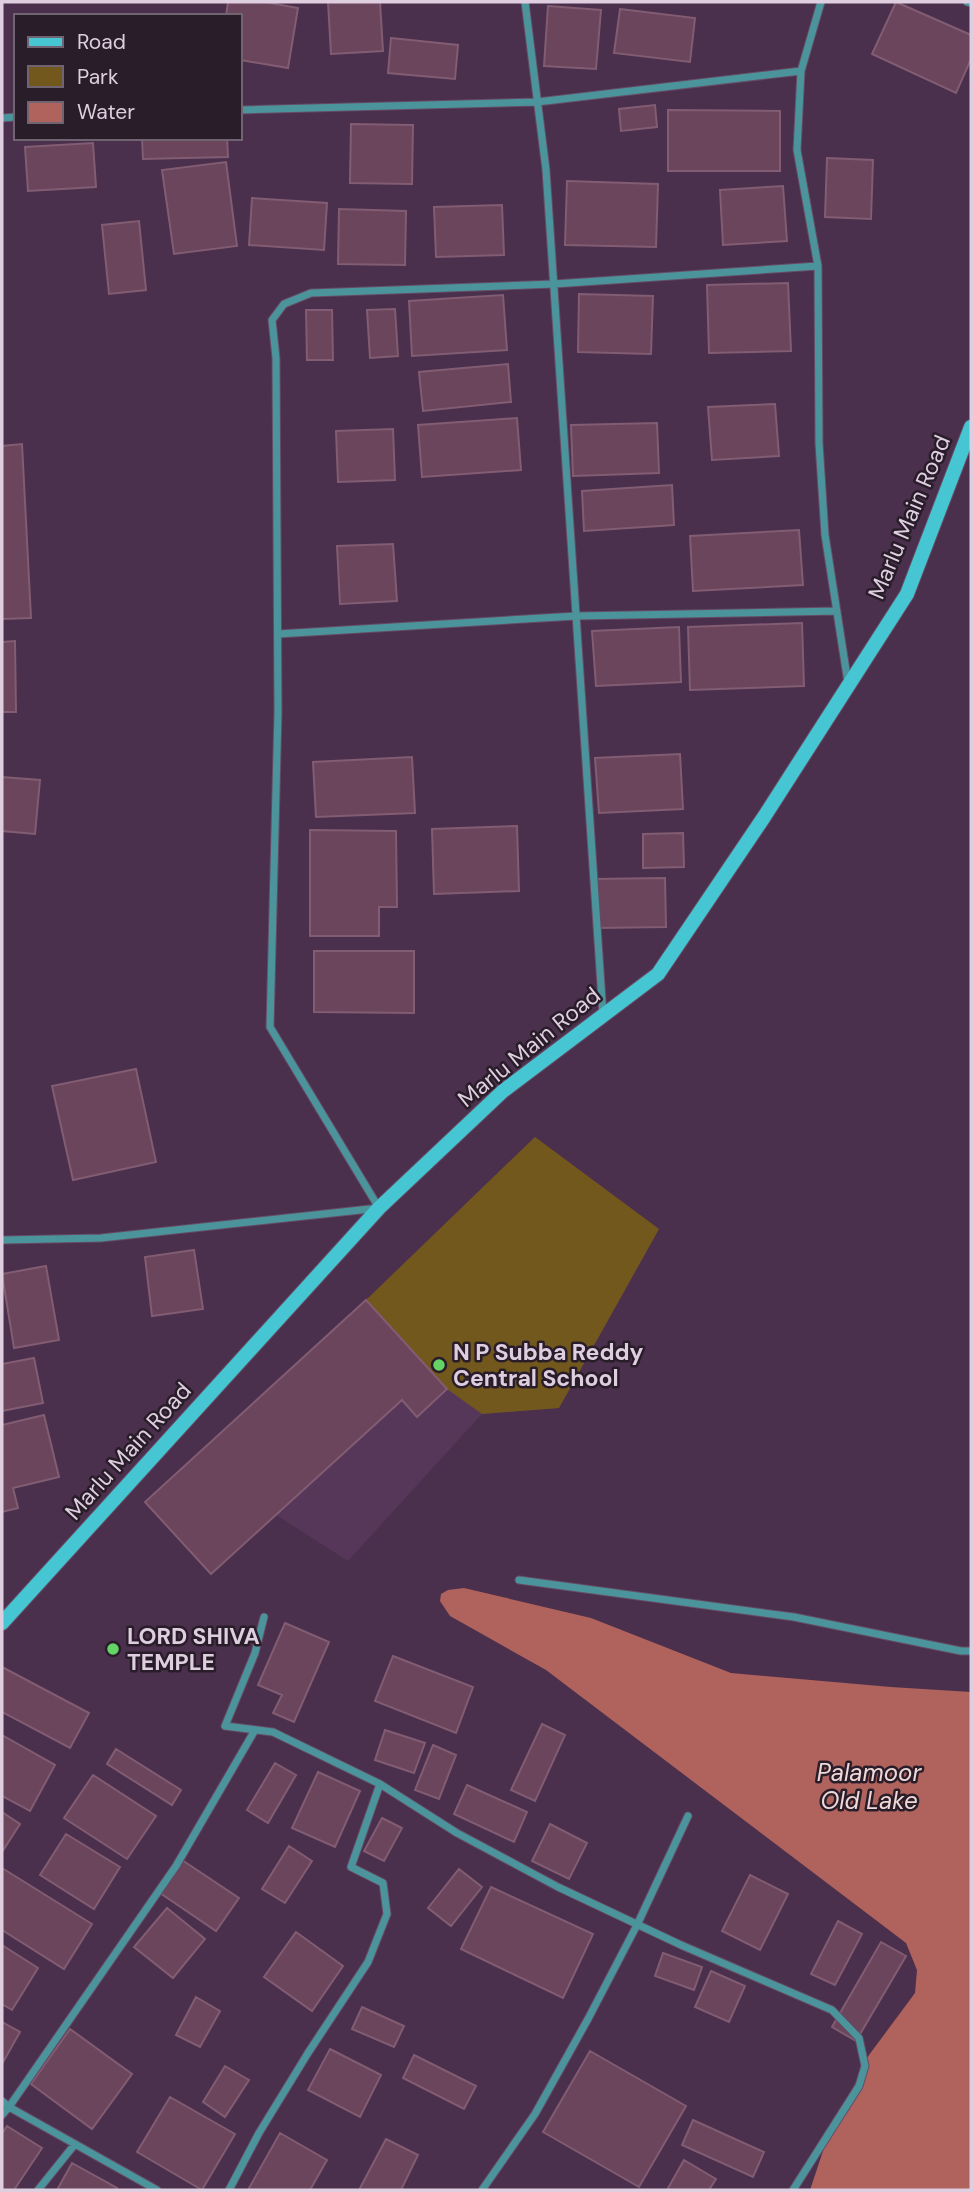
<svg xmlns="http://www.w3.org/2000/svg" width="973" height="2192" font-family="'DM Sans',sans-serif">
<rect width="100%" height="100%" fill="#4a304c"/>
<path fill="#563659" d="M535,1137L659,1229L559,1408L482,1414L348,1561L276,1515L211,1574L145,1502L366,1300Z"/>
<path fill="#73581d" d="M535,1137L659,1229L559,1408L482,1414L447,1389L366,1300Z"/>
<path fill="#b0625d" d="M464,1588L591,1618L731,1673L891,1687L971,1692V2190H810L824,2148L869,2055L915,1993L917,1970L906,1943L546,1670L450,1616L440,1601L441,1594L448,1590Z"/>
<path fill="#6a455b" stroke="#825c72" stroke-width="2" d="M228,2H265L298,8L288,68L240,60V16H226Z
M328,2H380L383,51L331,54Z
M896,2L971,35V59L956,93L872,54Z
M548,6L601,10L596,69L544,66Z
M620,9L695,18L690,62L614,53Z
M391,38L458,45L455,79L388,73Z
M655,105L657,127L621,131L619,109Z
M668,110L780,111V171H668Z
M351,124L413,125L412,184L350,183Z
M142,138H227L228,157L143,159Z
M93,143L96,187L28,191L25,147Z
M827,158L873,160L871,219L825,217Z
M226,162L237,246L174,254L162,170Z
M567,181L658,184L656,247L565,245Z
M783,186L787,241L723,245L720,190Z
M252,198L327,203L324,250L249,245Z
M502,205L504,255L436,257L434,207Z
M339,209L406,211L405,265L338,264Z
M139,221L146,290L109,294L102,225Z
M788,283L791,351L709,353L707,285Z
M579,294L653,296L651,354L578,352Z
M503,295L507,350L412,356L409,301Z
M395,309L398,356L370,358L367,310Z
M306,310H332L333,360H307Z
M508,364L511,402L423,411L419,372Z
M775,404L779,456L712,460L708,407Z
M517,418L521,470L422,477L418,425Z
M657,423L659,473L573,476L571,425Z
M393,429L395,480L338,482L336,431Z
M22,444L31,618L2,619V446Z
M672,485L674,525L584,531L582,491Z
M799,530L803,585L693,591L690,536Z
M393,544L397,601L340,604L337,546Z
M802,623L804,686L690,690L688,627Z
M679,627L681,682L596,686L592,631Z
M15,641L16,712H2V642Z
M680,754L683,809L599,813L595,758Z
M412,757L415,813L316,817L313,762Z
M2,777L40,780L35,834L2,831Z
M517,826L519,891L434,894L432,829Z
M310,830L396,831L397,907H379V936H310Z
M683,833L684,867L643,868V834Z
M665,878L666,927L596,928L595,879Z
M314,951H414V1013L314,1012Z
M136,1069L156,1162L73,1180L52,1086Z
M194,1250L203,1309L152,1316L145,1257Z
M46,1266L59,1340L14,1348L2,1274Z
M366,1300L447,1389L417,1417L402,1400L211,1574L145,1502Z
M34,1358L43,1403L2,1411V1364Z
M44,1415L59,1477L13,1488L18,1508L2,1512V1425Z
M285,1623L329,1642L294,1722L273,1713L282,1695L258,1685Z
M393,1656L473,1687L456,1733L375,1701Z
M2,1667L89,1713L70,1748L2,1712Z
M542,1724L565,1735L535,1801L511,1790Z
M385,1730L425,1743L414,1773L375,1760Z
M2,1735L55,1765L30,1811L2,1796Z
M433,1745L456,1755L439,1799L415,1790Z
M116,1749L181,1790L172,1805L107,1764Z
M275,1763L296,1775L268,1823L247,1810Z
M318,1772L360,1791L335,1847L292,1828Z
M93,1775L156,1816L127,1859L64,1818Z
M467,1785L527,1812L514,1842L454,1814Z
M2,1812L20,1824L2,1852Z
M382,1818L402,1828L384,1861L364,1851Z
M550,1824L587,1843L569,1879L532,1861Z
M66,1834L120,1867L94,1909L40,1875Z
M289,1846L312,1861L285,1903L262,1889Z
M182,1860L239,1898L216,1931L160,1893Z
M2,1868L92,1924L64,1969L2,1930Z
M459,1869L482,1887L451,1926L428,1908Z
M750,1875L788,1894L760,1950L722,1931Z
M491,1887L593,1934L563,1998L461,1949Z
M167,1908L205,1939L173,1978L134,1947Z
M838,1921L862,1934L835,1985L811,1974Z
M296,1932L343,1966L312,2011L264,1977Z
M881,1942L906,1956L856,2041L832,2027Z
M2,1945L38,1968L12,2010L2,2004Z
M663,1953L702,1967L694,1990L655,1976Z
M711,1971L745,1986L729,2022L695,2007Z
M196,1997L220,2011L200,2047L176,2035Z
M362,2007L404,2026L394,2047L352,2029Z
M2,2022L20,2032L2,2064Z
M70,2029L132,2074L92,2129L31,2084Z
M330,2049L381,2075L360,2117L308,2090Z
M590,2051L686,2106L639,2187L543,2132Z
M414,2055L476,2086L464,2109L403,2078Z
M225,2066L249,2080L225,2117L203,2102Z
M170,2097L235,2134L202,2190L137,2152Z
M693,2120L764,2152L753,2177L682,2145Z
M7,2126L42,2148L14,2190H2V2134Z
M280,2133L327,2160L310,2190H248Z
M386,2139L418,2155L401,2190H359Z
M684,2160L716,2179L709,2190H667Z
M72,2163L117,2188L116,2190H57Z"/>
<g fill="none" stroke-linecap="round" stroke-linejoin="round">
<g stroke="#654c66" stroke-width="9">
<path id="street" d="M525,2L546,170L603,1015
M967,2L971,3
M240,110L537,102L801,71
M2,118L16,117
M818,266L819,443L825,535L848,683
M278,634L576,616L837,611
M2,1240L101,1238L379,1208L270,1027L278,712L276,358L272,320L284,304L311,293L554,284L818,266L797,150L801,71L821,2
M519,1580L794,1617L961,1651H971
M264,1617L255,1653L225,1726L273,1732L380,1784L457,1833L558,1887L681,1945L832,2010L859,2038L865,2066L859,2086L793,2190
M2,2101L9,2107L2,2115
M38,2190L75,2144
M157,2190L9,2107L176,1866L255,1730
M229,2190L259,2133L308,2053L368,1962L387,1914L383,1883L351,1867L380,1784
M482,2190L535,2114L588,2019L637,1925L688,1816"/>
</g>
<g stroke="#654c66" stroke-width="16">
<path id="secondary" d="M2,1623L379,1208L503,1091L658,974L764,817L907,594L971,427"/>
</g>
<use href="#street" stroke="#4c949c" stroke-width="7"/>
<use href="#secondary" stroke="#46c6d2" stroke-width="14"/>
</g>
<g fill="#64d467" stroke="#291d2a" stroke-width="2.5">
<circle cx="439" cy="1365" r="7"/>
<circle cx="113" cy="1649" r="7"/>
</g>
<g text-anchor="middle" stroke-width="5" stroke-linejoin="round" paint-order="stroke">
<g font-size="23" fill="#decedf" stroke="#291d2a">
<text transform="translate(909 517) rotate(-67)" y="8">Marlu Main Road</text>
<text transform="translate(529 1047) rotate(-39)" y="8">Marlu Main Road</text>
<text transform="translate(128 1451) rotate(-48)" y="8">Marlu Main Road</text>
</g>
<g font-size="23" font-weight="bold" fill="#decedf" stroke="#291d2a" text-anchor="start">
<text x="453" y="1360">N P Subba Reddy<tspan x="453" dy="26">Central School</tspan></text>
<text x="127" y="1644">LORD SHIVA<tspan x="127" dy="26">TEMPLE</tspan></text>
</g>
<g font-size="24" font-style="italic" fill="#f0d8d6" stroke="#291d2a">
<text x="869" y="1781">Palamoor<tspan x="869" dy="28">Old Lake</tspan></text>
</g>
</g>
<rect width="973" height="2192" fill="none" stroke="#decedf" stroke-width="7"/>
<rect x="14" y="14" width="228" height="126" fill="#291d2a" stroke="#716472" stroke-width="2"/>
<rect x="28" y="37" width="35" height="10" fill="#46c6d2" stroke="#716472" stroke-width="2"/>
<text x="77" y="49" font-size="21" fill="#decedf">Road</text>
<rect x="28" y="66" width="35" height="21" fill="#73581d" stroke="#716472" stroke-width="2"/>
<text x="77" y="84" font-size="21" fill="#decedf">Park</text>
<rect x="28" y="102" width="35" height="21" fill="#b0625d" stroke="#716472" stroke-width="2"/>
<text x="77" y="119" font-size="21" fill="#decedf">Water</text>
</svg>
